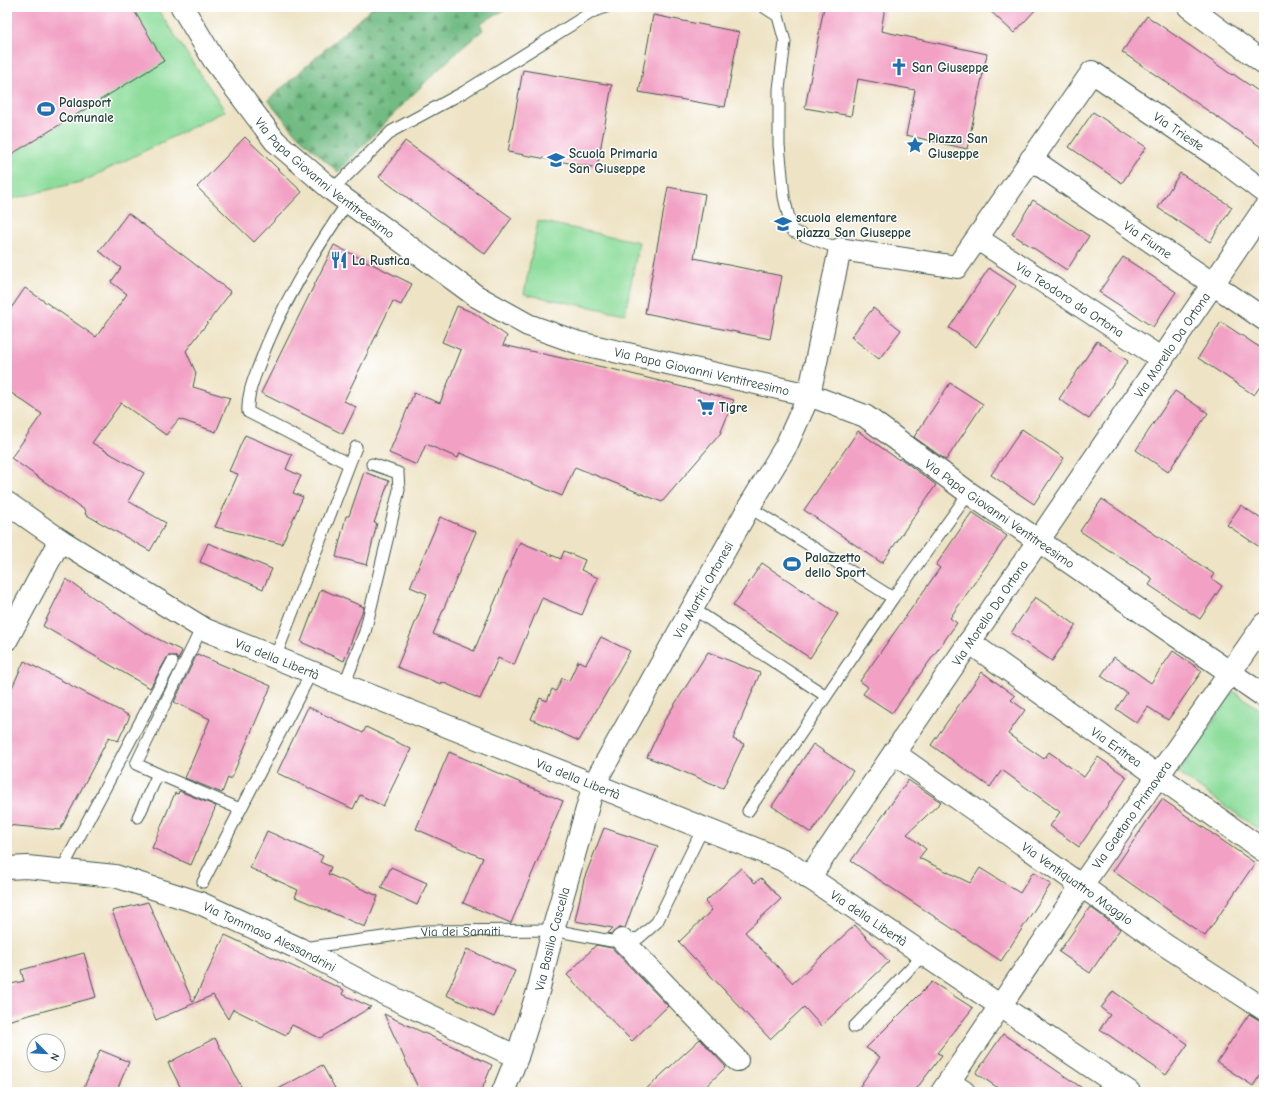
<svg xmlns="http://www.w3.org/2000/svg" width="1271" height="1099" font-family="'Comic Neue',sans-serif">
<defs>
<pattern id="forest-firs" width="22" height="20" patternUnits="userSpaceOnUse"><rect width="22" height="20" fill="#72bc84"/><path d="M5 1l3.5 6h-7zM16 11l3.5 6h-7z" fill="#5d9a6d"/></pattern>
</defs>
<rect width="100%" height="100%" fill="#fff"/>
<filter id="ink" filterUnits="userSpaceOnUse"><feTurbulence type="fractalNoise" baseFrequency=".025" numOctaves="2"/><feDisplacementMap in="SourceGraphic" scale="8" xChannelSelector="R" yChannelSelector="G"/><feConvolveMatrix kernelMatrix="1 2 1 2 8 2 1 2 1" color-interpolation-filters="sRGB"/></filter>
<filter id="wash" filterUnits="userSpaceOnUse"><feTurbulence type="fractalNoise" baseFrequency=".012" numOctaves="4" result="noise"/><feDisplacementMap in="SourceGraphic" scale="16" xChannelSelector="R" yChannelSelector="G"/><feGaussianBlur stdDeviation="0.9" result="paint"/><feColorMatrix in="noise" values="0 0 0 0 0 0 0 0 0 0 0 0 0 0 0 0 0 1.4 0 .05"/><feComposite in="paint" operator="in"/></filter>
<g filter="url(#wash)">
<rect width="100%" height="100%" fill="#eee3c5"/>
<path fill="#8edd9c" stroke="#568d68" d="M7,7H156L225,111L84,181L7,200Z
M538,221L639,242L625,314L524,294Z
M1233,691L1264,712V833L1178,773Z"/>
<path fill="url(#forest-firs)" stroke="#487c5c" d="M373,7H511L480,23L483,30C431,73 385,123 338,172L297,135L268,100Z"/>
<g id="blocks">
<path fill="#f2a0c4" d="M7,7H132L164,61L7,157Z
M824,7H885L881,31L987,54L967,149L906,135L915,90L858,79L851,116L805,108Z
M986,7H1038L1014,33Z
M653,15L739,32L725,107L639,92Z
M1147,16L1232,75L1233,74L1264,95V149L1122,52Z
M523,70L612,85L597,168L508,152Z
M1093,112L1146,147L1122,183L1069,147Z
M245,137L302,192L254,242L197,187Z
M405,141L512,218L485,254L379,177Z
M1180,173L1232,207L1210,242L1158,208Z
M668,187L705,194L694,258L782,276L770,339L645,313Z
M1033,200L1089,236L1067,270L1012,234Z
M128,213L231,292L186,351L196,373L193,387L230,398L216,432L179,419L166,435L121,403L92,443L144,473L128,501L166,523L150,551L85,514L86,511L11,458L42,414L7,390V314L25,288L96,337L127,294L111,282L121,268L99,251Z
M334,245L412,284L401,305L393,301L344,401L356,407L343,434L261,393Z
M1123,257L1176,292L1153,327L1099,292Z
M989,268L1016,286L976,347L949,328Z
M457,306L474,313L507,336L503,345L616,370L734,400L720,434L662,502L575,467L562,496L460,453L458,458L426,444L417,465L389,453L414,393L440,403L461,350L442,342Z
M873,308L901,330L879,359L851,337Z
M1221,322L1264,350V381L1254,395L1198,358Z
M1097,341L1128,361L1089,419L1059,399Z
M950,383L983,404L946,460L914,437Z
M1175,391L1208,413L1168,472L1136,450Z
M1022,429L1064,458L1034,504L991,475Z
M858,431L899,460L900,458L936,485L882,563L804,510Z
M245,435L292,455L286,469L301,476L293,493L303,497L282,544L215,527L238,474L229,471Z
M364,472L389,481L374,523H377L367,565L336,557L346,516H349Z
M1102,499L1214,574L1211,578L1222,586L1200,619L1149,585L1153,579L1080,531Z
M1241,505L1264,521V550L1227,525Z
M972,512L1007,536L950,618L957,623L892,713L863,694L868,687L860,681L940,568L936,565Z
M440,517L476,532L433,634L474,651L520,542L561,559L564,551L585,560L581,570L598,578L582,615L542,598L514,665L498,658L480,699L442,682L441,684L397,667L427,594L410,587Z
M208,543L272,569L263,589L200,562Z
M762,563L838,614L810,658L733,606Z
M66,579L144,632L182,651L178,660L175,656H168L150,688L43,626Z
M321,589L364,607L344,661L301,642Z
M1035,597L1076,625L1052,661L1011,633Z
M601,637L630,651L579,741L531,719L540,698L547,701L552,689L556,691L562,678L569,681L578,661L586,664Z
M1173,651L1202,671L1168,720L1148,707L1137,723L1116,709L1127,693L1101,676L1114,657L1151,683Z
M708,652L760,673L733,739L744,744L723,788L647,757L664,721Z
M197,654L271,686L231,779L228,777L222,793L185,778L210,719L174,702Z
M24,661L130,716L118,741L109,737L60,830L7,825V699Z
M982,672L1015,696L1011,700L1025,710L1008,734L1044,759L1049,752L1084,777L1098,757L1127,777L1079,847L1050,826L1060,812L1002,770L990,787L931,745Z
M308,707L363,733L366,727L411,749L383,806L360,795L353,809L277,773Z
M813,744L853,771L811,833L772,806Z
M449,752L563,801L511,923L463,903L483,858L416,829Z
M908,780L941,802L907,834L926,849L919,858L970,883L980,868L1020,893L1033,872L1051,884L1001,961L851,861Z
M179,791L216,806L191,865L152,848L175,793L178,794Z
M1162,799L1255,863L1205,936L1113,871Z
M604,828L658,846L637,895L625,928H619L611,934L608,933L613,928L575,921L584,879Z
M267,831L323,856L320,862L331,867L328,874L378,896L365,927L295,897L298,890L250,868Z
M391,867L427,883L417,905L381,888Z
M741,868L755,883L761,878L781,899L745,932L793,983L855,925L889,962L821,1026L804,1007L770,1039L679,942L712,910L705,902Z
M148,902L193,1002L225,935L344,990L342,994L371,1007L320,1038L292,1025L286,1035L233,1009L228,1019L213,995L156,1020L112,911Z
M1090,907L1120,929L1090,973L1059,952Z
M596,945L612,948L668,1006L632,1041L567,975Z
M467,949L515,971L494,1017L446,995Z
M84,953L96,997L7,1021V985L24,981L21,970Z
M932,982L973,1008L937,1053L942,1055L914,1092H856L880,1057L866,1048Z
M1113,991L1188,1044L1166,1075L1100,1029L1110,1015L1101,1008Z
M384,1014L492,1065L481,1092H420Z
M1249,1014L1264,1023V1069L1253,1086L1217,1062Z
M1003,1034L1088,1092H1004L976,1073Z
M215,1038L244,1092H183L168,1063Z
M700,1039L726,1067L700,1092H643Z
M100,1050L129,1062L116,1092H82Z
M322,1065L337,1092H273Z"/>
</g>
</g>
<g filter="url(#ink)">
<use href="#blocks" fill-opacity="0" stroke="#3e564a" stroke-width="1"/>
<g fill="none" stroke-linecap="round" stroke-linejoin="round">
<g stroke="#3e564a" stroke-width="13">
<g id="lane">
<path d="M764,7L778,16L785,42L779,89V145L784,197L792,231L840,249"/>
<path d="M332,190L392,131L464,92L592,12L606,7"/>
<path d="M348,202C313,253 280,307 259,365C253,381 247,395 248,412L349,464"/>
<path d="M749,507L893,598"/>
<path d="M692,608L826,696"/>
<path d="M275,658L356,447"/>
<path d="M344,685L365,632L399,490L398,473L372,464"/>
<path d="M158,774L136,764L202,627"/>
<path d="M748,811L893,598L969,493"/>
<path d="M138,817L158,774L240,809"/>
<path d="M61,871L172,662"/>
<path d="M203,882L311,673"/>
<path id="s1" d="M303,948L427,931L553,930L611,941L639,938L657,922L703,828"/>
<path d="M854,1027L924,954"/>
</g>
</g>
<g stroke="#3e564a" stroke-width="24">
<g id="street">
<path id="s2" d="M182,7L214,60L275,141L332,190L476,296L528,325L579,343L809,395L865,416L969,493L1264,696"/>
<path d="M1189,7L1264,63"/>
<path id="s3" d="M1031,159L1264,319"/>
<path id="s4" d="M978,239L1162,359"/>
<path d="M7,639L60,540"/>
<path id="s5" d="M969,642L1264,851"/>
<path id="s6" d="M894,753L1165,945L1264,1009"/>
<path id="s7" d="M7,868L27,867L115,876L200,903L300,949L383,993L517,1057"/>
<path id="s8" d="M809,878L1264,209"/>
<path d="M622,940L737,1060"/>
<path d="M949,1082L964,1092"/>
<path id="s9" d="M503,1092L517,1057L539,988L553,930L594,784L749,507L786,446L809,395L840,249L957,267L1092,72L1222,160L1264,192"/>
<path id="s10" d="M942,1092L1082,885L1264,624"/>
</g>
</g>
<g stroke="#3e564a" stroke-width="24">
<g id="secondary">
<path id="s11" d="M7,503L60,540L206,630L783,860L1129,1092"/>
</g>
</g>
<use href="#lane" stroke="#fff" stroke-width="11"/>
<use href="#street" stroke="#fff" stroke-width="22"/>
<use href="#secondary" stroke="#fff" stroke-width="22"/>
</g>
</g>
<defs>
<g id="church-bare" transform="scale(1.38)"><path d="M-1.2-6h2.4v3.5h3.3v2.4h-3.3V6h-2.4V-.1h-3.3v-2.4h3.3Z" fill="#1f6fb2" stroke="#fff" stroke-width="2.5" paint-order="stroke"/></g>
<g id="stadium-bare" transform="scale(1.38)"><path d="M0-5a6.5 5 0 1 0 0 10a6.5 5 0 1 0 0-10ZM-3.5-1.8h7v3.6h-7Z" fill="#1f6fb2" stroke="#fff" stroke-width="2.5" paint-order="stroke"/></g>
<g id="sight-bare" transform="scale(1.38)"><path d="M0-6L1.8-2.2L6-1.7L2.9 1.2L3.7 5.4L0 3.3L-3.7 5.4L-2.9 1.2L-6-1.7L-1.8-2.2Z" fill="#1f6fb2" stroke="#fff" stroke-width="2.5" paint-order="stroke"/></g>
<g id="school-bare" transform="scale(1.38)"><path d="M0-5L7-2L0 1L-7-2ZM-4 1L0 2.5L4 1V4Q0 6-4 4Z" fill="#1f6fb2" stroke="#fff" stroke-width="2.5" paint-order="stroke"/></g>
<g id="restaurant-bare" transform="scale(1.38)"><path d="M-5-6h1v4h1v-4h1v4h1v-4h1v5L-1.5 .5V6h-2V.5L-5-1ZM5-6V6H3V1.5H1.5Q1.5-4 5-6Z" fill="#1f6fb2" stroke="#fff" stroke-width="2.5" paint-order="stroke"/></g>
<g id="supermarket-bare" transform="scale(1.38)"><path d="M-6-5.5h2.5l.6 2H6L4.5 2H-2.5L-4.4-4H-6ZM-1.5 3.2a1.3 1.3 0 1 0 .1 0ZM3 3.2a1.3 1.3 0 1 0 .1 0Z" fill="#1f6fb2" stroke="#fff" stroke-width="2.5" paint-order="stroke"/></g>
</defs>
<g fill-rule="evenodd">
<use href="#church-bare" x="899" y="67"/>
<use href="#stadium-bare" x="46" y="109"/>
<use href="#sight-bare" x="915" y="145"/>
<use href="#school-bare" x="556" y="160"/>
<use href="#school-bare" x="783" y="224"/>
<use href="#restaurant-bare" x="339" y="260"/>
<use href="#supermarket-bare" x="706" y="407"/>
<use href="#stadium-bare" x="792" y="564"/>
</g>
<g text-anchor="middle" stroke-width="3" stroke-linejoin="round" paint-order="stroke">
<g font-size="13" font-weight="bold" fill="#1f3d34" stroke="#fff" text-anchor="start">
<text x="912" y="72">San Giuseppe</text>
<text x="59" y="107">Palasport<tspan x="59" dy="15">Comunale</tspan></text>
<text x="928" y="143">Piazza San<tspan x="928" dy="15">Giuseppe</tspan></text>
<text x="569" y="158">Scuola Primaria<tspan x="569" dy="15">San Giuseppe</tspan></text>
<text x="796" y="222">scuola elementare<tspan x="796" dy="15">piazza San Giuseppe</tspan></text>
<text x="352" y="265">La Rustica</text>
<text x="719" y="412">Tigre</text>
<text x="805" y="562">Palazzetto<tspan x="805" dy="15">dello Sport</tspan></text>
</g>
<g font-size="13" fill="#1f3d34" stroke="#fff">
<text dy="5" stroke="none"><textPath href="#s9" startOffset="1376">Via Trieste</textPath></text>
<text dy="5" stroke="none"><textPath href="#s2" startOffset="225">Via Papa Giovanni Ventitreesimo</textPath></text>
<text dy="5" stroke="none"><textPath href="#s3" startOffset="142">Via Fiume</textPath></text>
<text dy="5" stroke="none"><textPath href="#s4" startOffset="110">Via Teodoro da Ortona</textPath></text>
<text dy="5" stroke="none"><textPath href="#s8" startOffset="645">Via Morello Da Ortona</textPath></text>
<text dy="5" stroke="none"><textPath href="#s2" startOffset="657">Via Papa Giovanni Ventitreesimo</textPath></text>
<text dy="5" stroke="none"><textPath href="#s2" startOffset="993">Via Papa Giovanni Ventitreesimo</textPath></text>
<text dy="5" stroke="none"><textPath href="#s9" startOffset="544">Via Martiri Ortonesi</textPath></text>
<text dy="5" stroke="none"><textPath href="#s8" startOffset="321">Via Morello Da Ortona</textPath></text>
<text dy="5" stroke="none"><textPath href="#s11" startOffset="313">Via della Libertà</textPath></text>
<text dy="5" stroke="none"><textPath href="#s5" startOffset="181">Via Eritrea</textPath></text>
<text dy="5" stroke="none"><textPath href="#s11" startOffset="637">Via della Libertà</textPath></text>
<text dy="5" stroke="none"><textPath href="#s10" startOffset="336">Via Gaetano Primavera</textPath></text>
<text dy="5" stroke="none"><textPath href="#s6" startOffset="225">Via Ventiquattro Maggio</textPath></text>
<text dy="5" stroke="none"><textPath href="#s11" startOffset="961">Via della Libertà</textPath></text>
<text dy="5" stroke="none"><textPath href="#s1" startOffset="159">Via dei Sanniti</textPath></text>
<text dy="5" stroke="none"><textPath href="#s7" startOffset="275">Via Tommaso Alessandrini</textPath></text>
<text dy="5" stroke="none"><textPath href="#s9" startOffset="161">Via Basilio Cascella</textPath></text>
</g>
</g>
<rect width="1271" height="1099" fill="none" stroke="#fff" stroke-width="24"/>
<g transform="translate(46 1053) rotate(114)"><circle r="19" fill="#ffffff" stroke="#a5b1ae"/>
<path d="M0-3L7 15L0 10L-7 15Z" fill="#1f6fb2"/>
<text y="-6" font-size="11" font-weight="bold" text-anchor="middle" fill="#1f3d34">N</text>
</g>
</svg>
